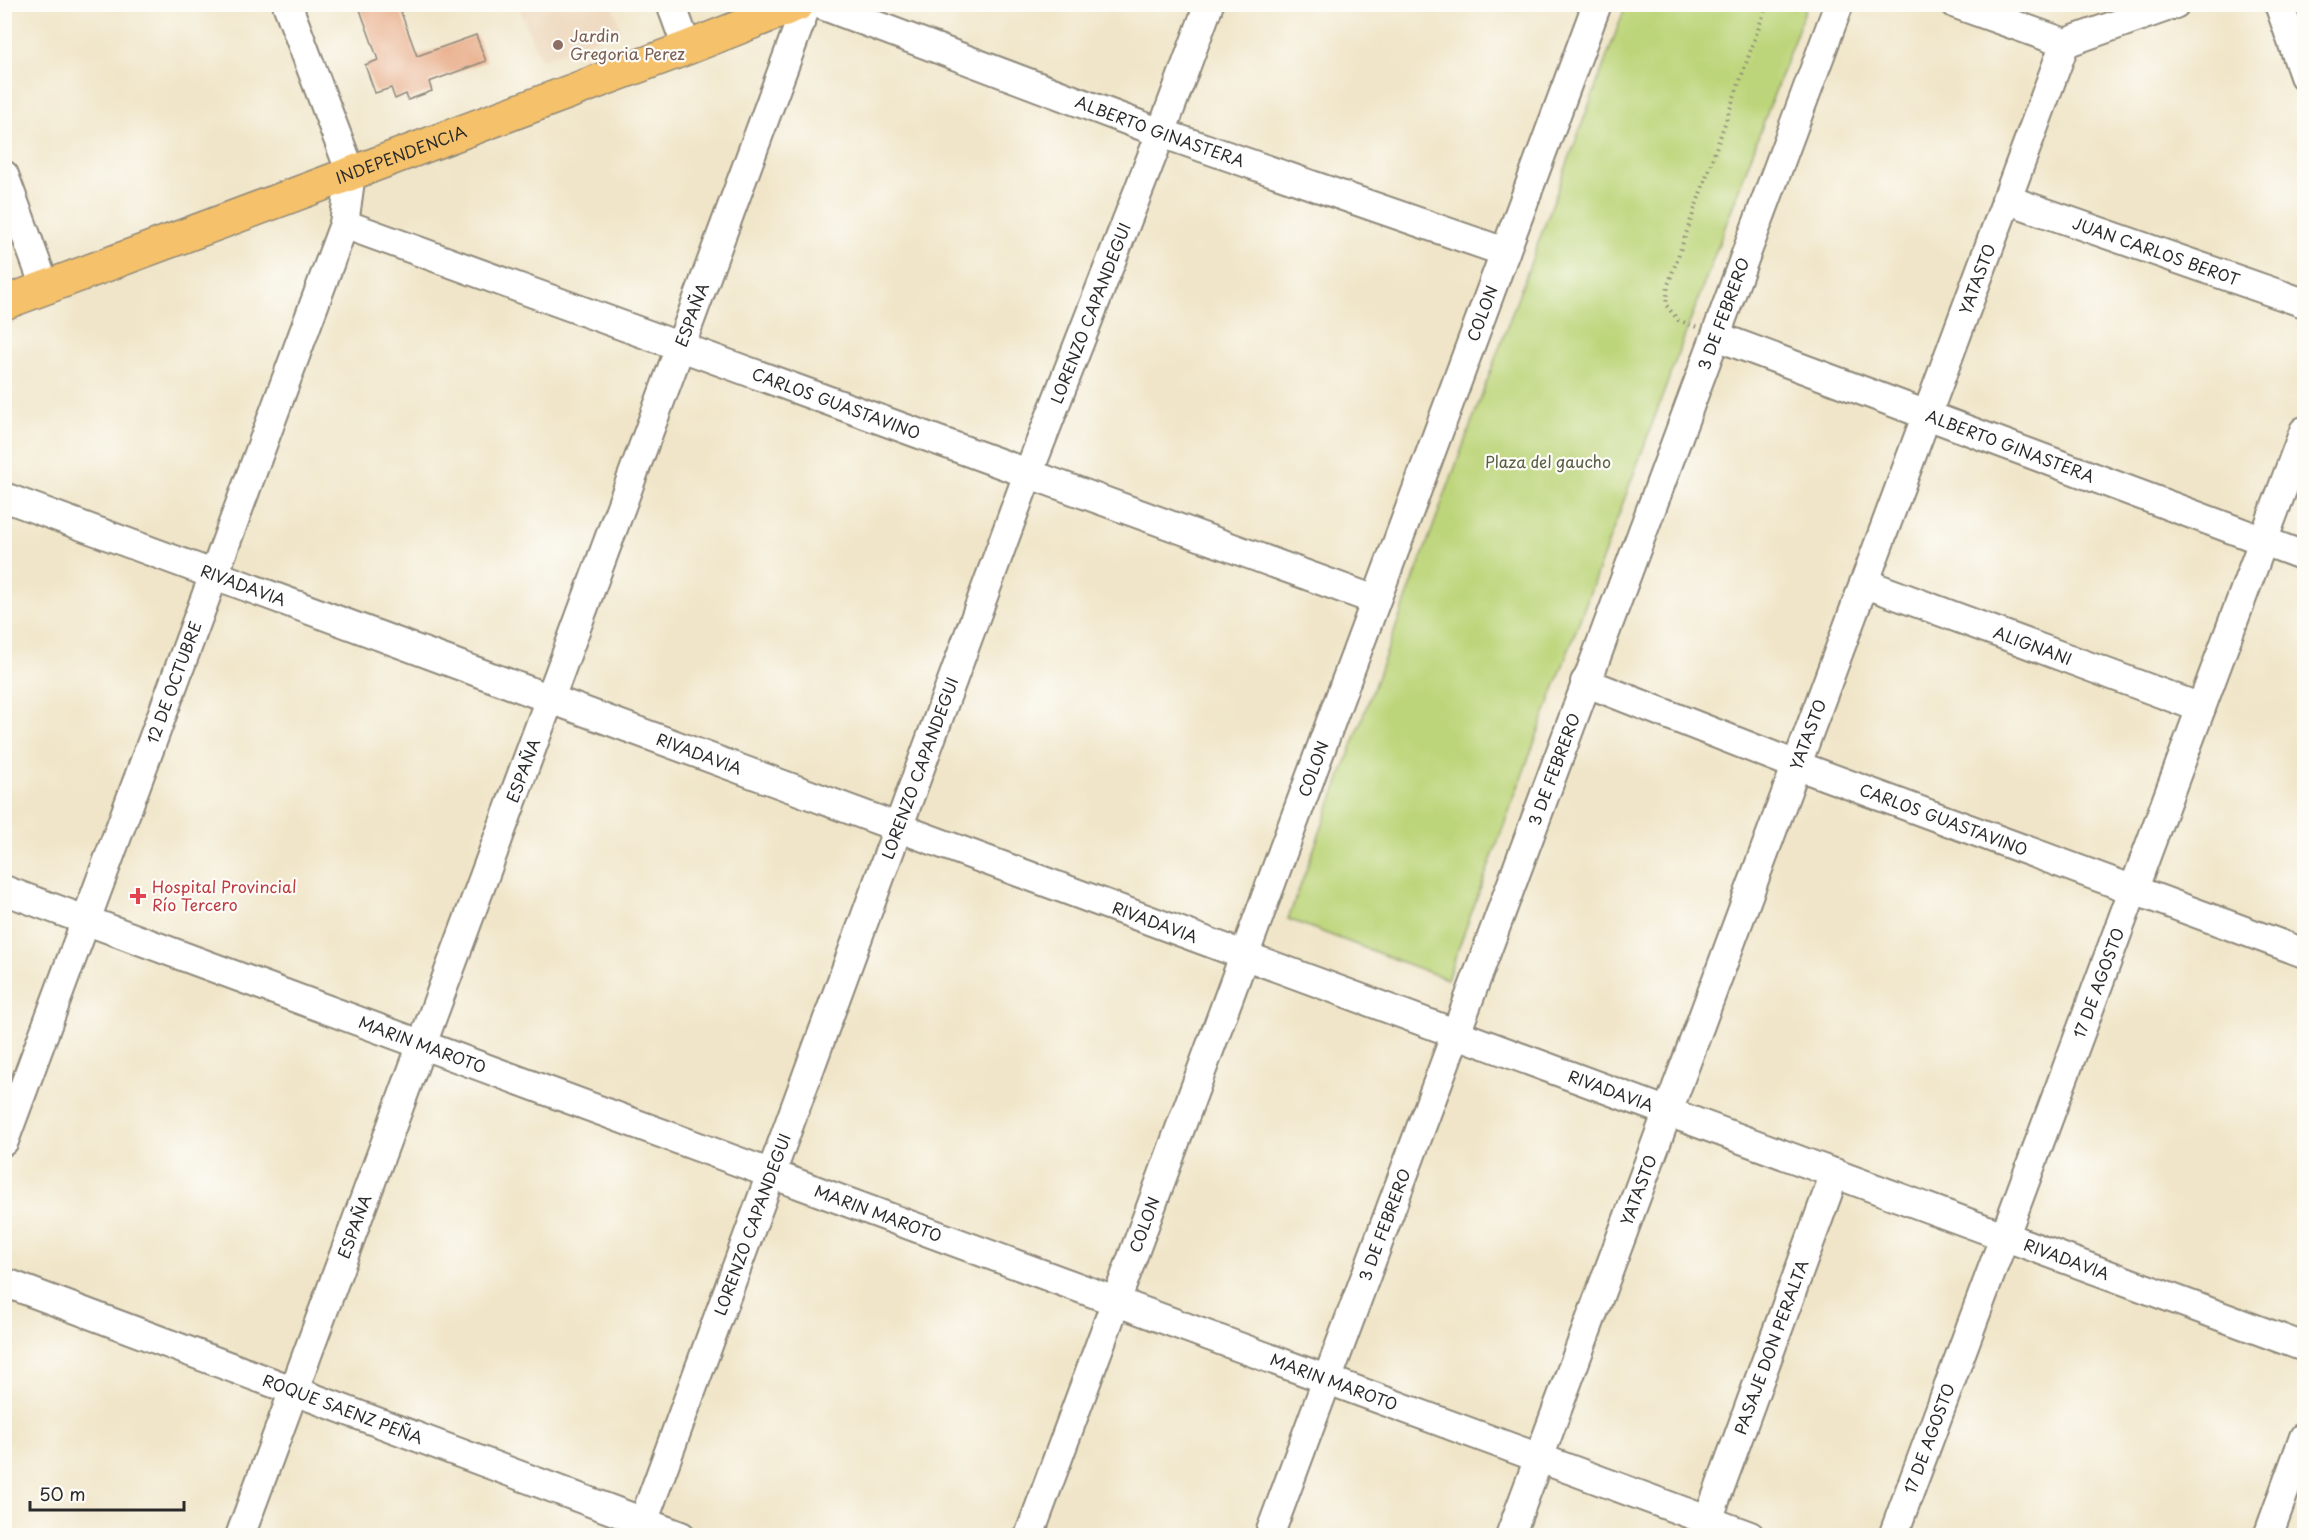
<svg xmlns="http://www.w3.org/2000/svg" width="2309" height="1540" font-family="'Playpen Sans',sans-serif">
<rect width="100%" height="100%" fill="#fdfcf7"/>
<filter id="ink" filterUnits="userSpaceOnUse"><feTurbulence type="fractalNoise" baseFrequency=".0167" numOctaves="2"/><feDisplacementMap in="SourceGraphic" scale="12" xChannelSelector="R" yChannelSelector="G"/><feConvolveMatrix kernelMatrix="1 2 1 2 8 2 1 2 1" color-interpolation-filters="sRGB"/></filter>
<filter id="wash" filterUnits="userSpaceOnUse"><feTurbulence type="fractalNoise" baseFrequency=".008" numOctaves="4" result="noise"/><feDisplacementMap in="SourceGraphic" scale="24" xChannelSelector="R" yChannelSelector="G"/><feGaussianBlur stdDeviation="1.35" result="paint"/><feColorMatrix in="noise" values="0 0 0 0 0 0 0 0 0 0 0 0 0 0 0 0 0 1.4 0 .05"/><feComposite in="paint" operator="in"/></filter>
<g filter="url(#wash)">
<rect width="100%" height="100%" fill="#f0e5c8"/>
<path fill="#edd7bb" d="M518,5H612L621,30L540,60Z"/>
<path fill="#bdd57a" stroke="#748052" stroke-width="1.5" d="M1626,5H1807L1447,979L1288,919Z"/>
<g id="blocks">
<path fill="#e6a37c" d="M358,4H398L417,56L476,35L486,61L429,82L432,91L408,100L406,94L395,99L391,88L375,93L365,65L378,60Z"/>
</g>
</g>
<g filter="url(#ink)">
<use href="#blocks" fill-opacity="0" stroke="#8e887a" stroke-width="1.5"/>
<g fill="none" stroke-linecap="round" stroke-linejoin="round">
<g stroke="#8e887a" stroke-width="32">
<g id="minor">
<path id="s1" d="M287,4L351,173L344,224L1375,600"/>
<path d="M671,4L687,48"/>
<path id="s2" d="M819,4L1161,133L1505,252"/>
<path d="M1956,4L2065,43"/>
<path d="M2279,4L2304,76"/>
<path d="M4,175L45,287"/>
<path id="s3" d="M2006,199L2304,303"/>
<path id="s4" d="M1716,336L2304,556"/>
<path id="s5" d="M4,497L2304,1347"/>
<path id="s6" d="M1864,583L2201,708"/>
<path id="s7" d="M1585,682L1796,765L2304,953"/>
<path id="s8" d="M4,890L1750,1536"/>
<path id="s9" d="M4,1141L344,224"/>
<path id="s10" d="M4,1282L681,1536"/>
<path id="s11" d="M1708,1520L1835,1173"/>
<path id="s12" d="M240,1536L807,4"/>
<path id="s13" d="M638,1536L1028,474L1161,133L1209,4"/>
<path id="s14" d="M1029,1536L1597,4"/>
<path id="s15" d="M1269,1536L1839,4"/>
<path id="s16" d="M1510,1536L2065,43L2175,4"/>
<path id="s17" d="M1893,1536L2304,431"/>
<path d="M2268,1536L2304,1437"/>
</g>
</g>
<g stroke="#8e887a" stroke-width="36">
<g id="major">
<path id="s18" d="M4,303L687,48L798,4"/>
</g>
</g>
<path stroke="#8e887a" stroke-width="4" stroke-dasharray="1.5 4.5" stroke-linecap="butt" d="M1696,327L1678,320L1666,305L1668,285L1767,4"/>
<use href="#minor" stroke="#fff" stroke-width="28"/>
<use href="#major" stroke="#f5c16b" stroke-width="33"/>
</g>
</g>
<circle fill="#8d6e63" stroke="#fdfcf7" stroke-width="2" cx="558" cy="45" r="6"/>
<path fill="#e0444e" stroke="#fdfcf7" stroke-width="2" d="M135 887h6v6h6v6h-6v6h-6v-6h-6v-6h6z"/>
<g text-anchor="middle" stroke-width="4.5" stroke-linejoin="round" paint-order="stroke">
<g font-size="16" fill="#785e54" stroke="#fdfcf7" text-anchor="start">
<text x="570" y="42">Jardin<tspan x="570" dy="18">Gregoria Perez</tspan></text>
</g>
<g font-size="16" fill="#2b2b2b" stroke="#fdfcf7">
<text dy="6" stroke="none"><textPath href="#s2" startOffset="364">ALBERTO GINASTERA</textPath></text>
<text dy="6" stroke="none"><textPath href="#s18" startOffset="424">INDEPENDENCIA</textPath></text>
<text dy="6" stroke="none"><textPath href="#s3" startOffset="159">JUAN CARLOS BEROT</textPath></text>
<text dy="6" stroke="none"><textPath href="#s16" startOffset="1341">YATASTO</textPath></text>
<text dy="6" stroke="none"><textPath href="#s12" startOffset="1302">ESPAÑA</textPath></text>
<text dy="6" stroke="none"><textPath href="#s13" startOffset="1304">LORENZO CAPANDEGUI</textPath></text>
<text dy="6" stroke="none"><textPath href="#s14" startOffset="1304">COLON</textPath></text>
<text dy="6" stroke="none"><textPath href="#s15" startOffset="1304">3 DE FEBRERO</textPath></text>
<text dy="6" stroke="none"><textPath href="#s1" startOffset="756">CARLOS GUASTAVINO</textPath></text>
<text dy="6" stroke="none"><textPath href="#s4" startOffset="314">ALBERTO GINASTERA</textPath></text>
<text dy="6" stroke="none"><textPath href="#s5" startOffset="255">RIVADAVIA</textPath></text>
<text dy="6" stroke="none"><textPath href="#s6" startOffset="180">ALIGNANI</textPath></text>
<text dy="6" stroke="none"><textPath href="#s9" startOffset="489">12 DE OCTUBRE</textPath></text>
<text dy="6" stroke="none"><textPath href="#s16" startOffset="855">YATASTO</textPath></text>
<text dy="6" stroke="none"><textPath href="#s5" startOffset="741">RIVADAVIA</textPath></text>
<text dy="6" stroke="none"><textPath href="#s13" startOffset="818">LORENZO CAPANDEGUI</textPath></text>
<text dy="6" stroke="none"><textPath href="#s12" startOffset="816">ESPAÑA</textPath></text>
<text dy="6" stroke="none"><textPath href="#s14" startOffset="818">COLON</textPath></text>
<text dy="6" stroke="none"><textPath href="#s15" startOffset="818">3 DE FEBRERO</textPath></text>
<text dy="6" stroke="none"><textPath href="#s7" startOffset="384">CARLOS GUASTAVINO</textPath></text>
<text dy="6" stroke="none"><textPath href="#s5" startOffset="1227">RIVADAVIA</textPath></text>
<text dy="6" stroke="none"><textPath href="#s17" startOffset="590">17 DE AGOSTO</textPath></text>
<text dy="6" stroke="none"><textPath href="#s8" startOffset="446">MARIN MAROTO</textPath></text>
<text dy="6" stroke="none"><textPath href="#s5" startOffset="1713">RIVADAVIA</textPath></text>
<text dy="6" stroke="none"><textPath href="#s16" startOffset="369">YATASTO</textPath></text>
<text dy="6" stroke="none"><textPath href="#s8" startOffset="932">MARIN MAROTO</textPath></text>
<text dy="6" stroke="none"><textPath href="#s13" startOffset="332">LORENZO CAPANDEGUI</textPath></text>
<text dy="6" stroke="none"><textPath href="#s12" startOffset="330">ESPAÑA</textPath></text>
<text dy="6" stroke="none"><textPath href="#s14" startOffset="332">COLON</textPath></text>
<text dy="6" stroke="none"><textPath href="#s15" startOffset="332">3 DE FEBRERO</textPath></text>
<text dy="6" stroke="none"><textPath href="#s5" startOffset="2199">RIVADAVIA</textPath></text>
<text dy="6" stroke="none"><textPath href="#s11" startOffset="184">PASAJE DON PERALTA</textPath></text>
<text dy="6" stroke="none"><textPath href="#s8" startOffset="1418">MARIN MAROTO</textPath></text>
<text dy="6" stroke="none"><textPath href="#s10" startOffset="362">ROQUE SAENZ PEÑA</textPath></text>
<text dy="6" stroke="none"><textPath href="#s17" startOffset="104">17 DE AGOSTO</textPath></text>
</g>
<g font-size="16" fill="#575e43" stroke="#fdfcf7">
<text x="1548" y="468">Plaza del gaucho</text>
</g>
<g font-size="16" fill="#be3a42" stroke="#fdfcf7" text-anchor="start">
<text x="152" y="893">Hospital Provincial<tspan x="152" dy="18">Río Tercero</tspan></text>
</g>
</g>
<rect width="2309" height="1540" fill="none" stroke="#fdfcf7" stroke-width="24"/>
<path d="M30 1501v9h154v-9" fill="none" stroke="#2b2b2b" stroke-width="3"/>
<text x="39" y="1501" font-size="18" fill="#2b2b2b" stroke="#fdfcf7" stroke-width="4.5" paint-order="stroke">50 m</text>
</svg>
